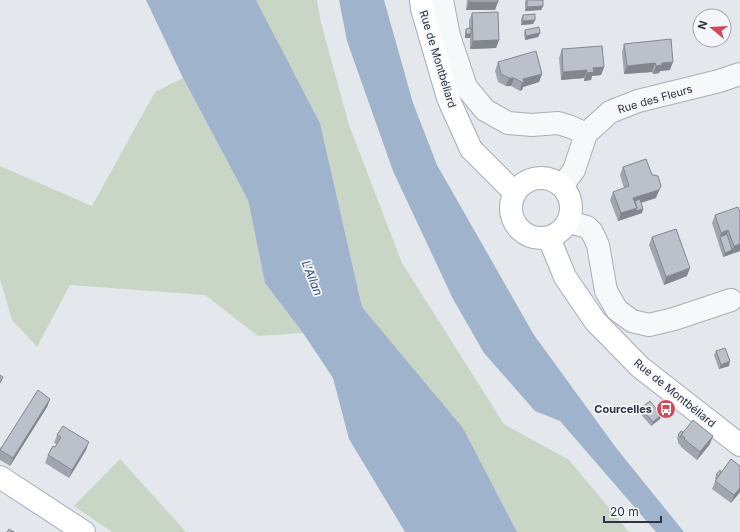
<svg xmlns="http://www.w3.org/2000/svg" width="740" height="532" font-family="Inter,sans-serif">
<rect width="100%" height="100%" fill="#e4e7ec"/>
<path fill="#c9d6c5" d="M256,0H317L321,23L349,125L402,263L504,424L569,460L629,532H517L463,428L362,307L320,123Z
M183,78L248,200L265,283L303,333L258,336L205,295L70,285L37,347L12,320L0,279V166L92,206L155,92Z
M120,459L186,532H112L74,506Z"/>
<path fill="#9fb4cc" d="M146,0H256L320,123L362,307L463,428L517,532H405L349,439L333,378L303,333L265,283L248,200L183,78Z
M339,0H384L413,103L437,165L534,335L617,449L684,532H656L560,421L535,411L484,353L453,299L393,171L347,41Z"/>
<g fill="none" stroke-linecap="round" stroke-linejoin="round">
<g stroke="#a9aeb7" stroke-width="24">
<path id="minor" d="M442,0L449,36L466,87L485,110L508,123L532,125L558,123L571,127L586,134
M562,186L574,170L586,134L610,112L638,101L719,81L740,74
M569,222L587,227L592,232L598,245L606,291L617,310L632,321L649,325L674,319L731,300"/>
</g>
<g stroke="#a3abb8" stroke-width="24">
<path id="major" d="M421,0L422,9L448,98L471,149L515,193
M511 208a30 30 0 1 1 60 0a30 30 0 1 1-60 0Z
M549,238L565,277L595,321L640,367L740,445
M0,477L84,532"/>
</g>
<use href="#minor" stroke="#f7f8fa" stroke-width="22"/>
<use href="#major" stroke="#fff" stroke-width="22"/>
</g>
<path fill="#a1a5ae" d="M467,0H498L495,10H466Z
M526,0H543V6L541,10L525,11V2Z
M472,13L499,40L496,48L470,49V38H465V33L466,29H469V21Z
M523,15L535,20L533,24L521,25V19Z
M525,30L540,33L538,37L525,40L524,34Z
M624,44L670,70L660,71L659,73L653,74L652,72L624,74L622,52Z
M562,49L604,67L601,75L592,76L591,80L584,81V78L561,80L559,58Z
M498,62L542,74L539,82L523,87L522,90L520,91L511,86H506L498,82L495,71Z
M623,167L656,198L641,203L642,213L618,221L610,200L613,192L624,188L620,175Z
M740,212V251L723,257L712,223L715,215Z
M652,237L687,276L664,285L649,245Z
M716,351L729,366L719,369L714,355Z
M50,399L47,407L10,466L0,460V446L1,450Z
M641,408L661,415L660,419L651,426L640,413Z
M683,432L710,444L697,460L681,447V446L678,443V441L677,439L678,435Z
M57,435L86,450L69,478L45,463L48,455L55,447L57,444L54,443Z
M716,475L740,492L731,503L712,489L716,479H715Z"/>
<path fill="#83868d" d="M469,2H498L495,10H466Z
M543,6L541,10L525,11L527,7Z
M535,20L533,24L521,25L523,21Z
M540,33L538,37L525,40L526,36Z
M466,34H471L470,38H465Z
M499,40L496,48L470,49L473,41Z
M673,62L670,70L660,71L659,73L653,74L656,66L662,63Z
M655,63L652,72L624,74L627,66Z
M604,67L601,75L592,76L591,80L584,81L587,73L593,68Z
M587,70L584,78L561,80L563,72Z
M542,74L539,82L523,87L522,90L520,91L523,79Z
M509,78H514L511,86H506Z
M661,186L656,198L633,205V198Z
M637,208L643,209L642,213L618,221L621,213Z
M728,230L726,238L720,237L721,233Z
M740,244V251L723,257L725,253L732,250L734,246Z
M690,268L687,276L664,285L666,277Z
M730,361L729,366L719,369L721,365Z
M50,399L47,407L10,466L13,458Z
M661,415L660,419L651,426L653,422Z
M713,436L710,444L697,460L700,452Z
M89,442L86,450L69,478L72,470Z
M740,488V492L731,503L734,495Z"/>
<path fill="#bbc0ca" stroke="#83868d" d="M469,0H498V2H469Z
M527,0H543V6L527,7Z
M498,12L499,40L473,41L472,13Z
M535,14V20L523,21V15Z
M539,27L540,33L526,36L525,30Z
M471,28V34H466V29Z
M671,39L673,62L662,63V65L656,66L655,63L627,66L624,44Z
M602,46L604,67L593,68L594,72L587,73V70L563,72L562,49Z
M536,51L542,74L523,79L524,82L523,83L514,78H509L501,74L498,62Z
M646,159L652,175H654L658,176L661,186L659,190L633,198L637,208L621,213L613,192L629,186L623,167Z
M640,199L643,209L635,211L637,208L635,201Z
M738,207L740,212V244L734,246L728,230L721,233L715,215Z
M676,229L690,268L666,277L652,237Z
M727,234L732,250L725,253L720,237Z
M725,348L730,361L721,365L716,351Z
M0,375L3,377L0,383Z
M38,390L50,399L13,458L0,450Z
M650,401L661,415L653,422L641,408Z
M693,420L713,436L700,452L684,439L685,438L681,435Z
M63,426L89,442L72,470L48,455L53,446L55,447L61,437L57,435Z
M681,431L683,432L680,437L678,435Z
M731,459L740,466V488L734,495L715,481Z
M720,470L721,472L718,476L716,475Z
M9,529L14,532H7Z"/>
<defs>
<g id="bus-disc" transform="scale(1)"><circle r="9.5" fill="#d1495b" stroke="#f4f6f9"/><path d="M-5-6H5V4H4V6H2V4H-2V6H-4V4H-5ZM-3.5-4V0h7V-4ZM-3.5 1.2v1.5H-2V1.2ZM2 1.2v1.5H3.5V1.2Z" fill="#fff"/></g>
</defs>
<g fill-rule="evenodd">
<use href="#bus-disc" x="666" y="409"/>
</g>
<g text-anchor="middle" stroke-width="3.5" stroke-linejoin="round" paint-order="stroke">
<g font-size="11" fill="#2b3445" stroke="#f4f6f9">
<text transform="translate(438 59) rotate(73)" y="4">Rue de Montbéliard</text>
<text transform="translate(655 99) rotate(-16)" y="4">Rue des Fleurs</text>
<text transform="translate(675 393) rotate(39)" y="4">Rue de Montbéliard</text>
</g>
<g font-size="11" font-weight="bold" fill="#2b3445" stroke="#f4f6f9" text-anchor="end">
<text x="652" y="413">Courcelles</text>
</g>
<g font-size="12" font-style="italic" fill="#34527a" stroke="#f4f6f9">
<text transform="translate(312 278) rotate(68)" y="4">L'Allan</text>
</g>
</g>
<g transform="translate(712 28) rotate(288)"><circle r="19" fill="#f4f6f9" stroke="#a4a8b1"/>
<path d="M0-3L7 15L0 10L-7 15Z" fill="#d1495b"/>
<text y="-6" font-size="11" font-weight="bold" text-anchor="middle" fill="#2b3445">N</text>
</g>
<path d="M604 516v6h57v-6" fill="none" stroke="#2b3445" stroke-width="2"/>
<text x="610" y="516" font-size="12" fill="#2b3445" stroke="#f4f6f9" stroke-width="3" paint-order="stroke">20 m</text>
</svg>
